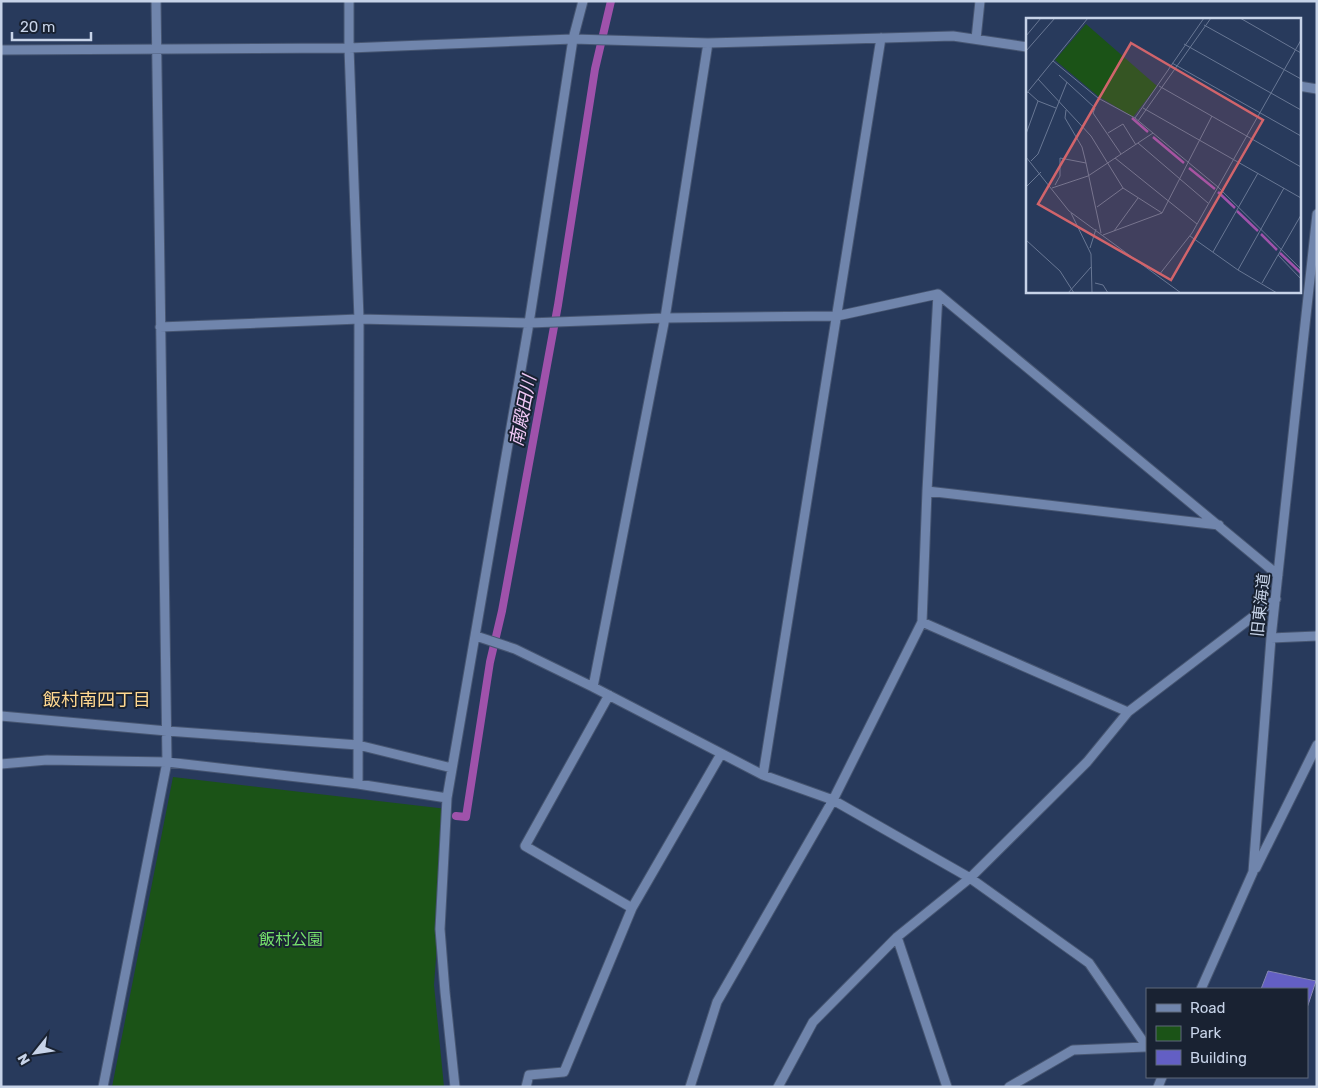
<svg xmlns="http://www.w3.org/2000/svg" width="1318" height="1088" font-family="Rubik,'Noto Sans JP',sans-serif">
<rect width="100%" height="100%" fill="#283a5c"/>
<path fill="#1b5317" d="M173,777L447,809L434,985L444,1087H112Z"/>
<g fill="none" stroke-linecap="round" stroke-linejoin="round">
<path stroke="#9f52ab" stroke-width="8" d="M456,816L466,817L490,662L502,611L558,305L595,69L611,1"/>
</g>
<path fill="#635fc4" stroke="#8587b2" d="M1268,971L1316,981L1307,1008V989H1261Z"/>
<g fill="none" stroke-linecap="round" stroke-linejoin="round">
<g stroke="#475672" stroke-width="11">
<path id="minor" d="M349,1V48L359,319L358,784
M976,39L980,1
M1,50L349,48L573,39L708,43L953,36L1027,47
M1299,86L1317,89
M160,327L359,319L529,323L665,318L837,316L938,294L1278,575
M927,491L1219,525
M922,622L927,491L938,294
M476,636L515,649L593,687L763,775L833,800L970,878L1089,963L1147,1047
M1271,638L1317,636
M593,687L665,318L708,43
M609,695L525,846L632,908
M1,716L167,731L358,745L452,768
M1,764L47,760L167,762L358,784L447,798
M763,775L881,38
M1256,868L1317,745
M897,937L947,1087
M1201,989L1253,872L1271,638L1317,214
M103,1087L167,762L156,1
M455,1087L445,992L440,929L447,798L529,323L573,39L583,1
M526,1087L529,1075L564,1072L632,908L721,754
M690,1087L717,1002L833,800L922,622L1128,712
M778,1087L813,1022L897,937L970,878L1087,762L1128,712L1276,599
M1009,1087L1073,1050L1145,1047
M1158,1087L1162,1077"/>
</g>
<use href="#minor" stroke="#7085ac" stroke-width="9"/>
</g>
<g text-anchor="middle" stroke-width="4" stroke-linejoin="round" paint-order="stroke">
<g font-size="16" fill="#c7d3e8" stroke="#192232">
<text transform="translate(1260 605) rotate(-84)" y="6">旧東海道</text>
</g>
<g font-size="16" fill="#76e16c" stroke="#192232">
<text x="291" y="945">飯村公園</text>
</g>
<g font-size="18" font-style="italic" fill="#efc8f5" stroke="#192232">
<text transform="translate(523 411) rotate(-79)" y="6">南殿田川</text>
</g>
<g font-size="18" fill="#ffd890" stroke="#192232">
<text x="97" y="706">飯村南四丁目</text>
</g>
</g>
<g transform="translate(1026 18)">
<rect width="275" height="275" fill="#283a5c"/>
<path d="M60,6L131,68L107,99L72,78L29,42Z" fill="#1b5317"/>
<path fill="none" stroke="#9f52ab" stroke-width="2.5" d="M106,100L122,114M127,119L158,145M163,150L189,171M192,174L209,190M211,193L232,213M235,216L251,232M254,235L275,255"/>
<path fill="none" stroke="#687794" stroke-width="1" d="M214,0L275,35M178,7L275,61M0,18L15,0M158,26L275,92M0,33L29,0M27,43L72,80L109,100L192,169L275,251M146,45L275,118M33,57L69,90L67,95L95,136M12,61L65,118L97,170L71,189M133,68L275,149M0,76L62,0M12,83L30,90M117,90L275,180M40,92L39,100L56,129L60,145L75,215M109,100L178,0M112,103L185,0M82,115L97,106L110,127M0,116L12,83L2,74M112,125L182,185M0,139L43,193L155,275M89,140L171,206M5,143L12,136L41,64M29,167L34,158V140L60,145M0,169L15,154M26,170L62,158L127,115M97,170L136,195M45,195L65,236L66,275M88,213L112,180M77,217L136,195L186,98M164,218L212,252L251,275M0,222L34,253L48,275M64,230L70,211M187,234L232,155M252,237L275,261M212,252L258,170M133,257L166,215L275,22M69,265L77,267L82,275M236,265L275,197M42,275L65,249"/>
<path fill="#d1646b" fill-opacity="0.15" stroke="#d1646b" stroke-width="2.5" d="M105,25L237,102L145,262L12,186Z"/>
<rect width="275" height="275" fill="none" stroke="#c7d3e8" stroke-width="2.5"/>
</g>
<rect width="1318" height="1088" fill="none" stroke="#c7d3e8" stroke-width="5"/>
<rect x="1146" y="988" width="162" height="90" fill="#192232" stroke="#5f697b"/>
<rect x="1156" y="1004" width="25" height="8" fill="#7085ac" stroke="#5f697b"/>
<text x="1190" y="1013" font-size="15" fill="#c7d3e8">Road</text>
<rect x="1156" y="1026" width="25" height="15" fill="#1b5317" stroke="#5f697b"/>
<text x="1190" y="1038" font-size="15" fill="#c7d3e8">Park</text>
<rect x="1156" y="1050" width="25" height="15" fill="#635fc4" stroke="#5f697b"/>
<text x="1190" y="1063" font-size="15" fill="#c7d3e8">Building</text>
<g transform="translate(35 1053) rotate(240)" stroke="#192232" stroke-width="4" paint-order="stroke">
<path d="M0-4L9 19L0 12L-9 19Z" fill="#c7d3e8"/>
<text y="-8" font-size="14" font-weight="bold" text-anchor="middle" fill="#c7d3e8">N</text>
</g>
<path d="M12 32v8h79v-8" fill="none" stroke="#c7d3e8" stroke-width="2.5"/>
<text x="20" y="32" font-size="15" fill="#c7d3e8" stroke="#192232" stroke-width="4" paint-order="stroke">20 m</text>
</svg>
